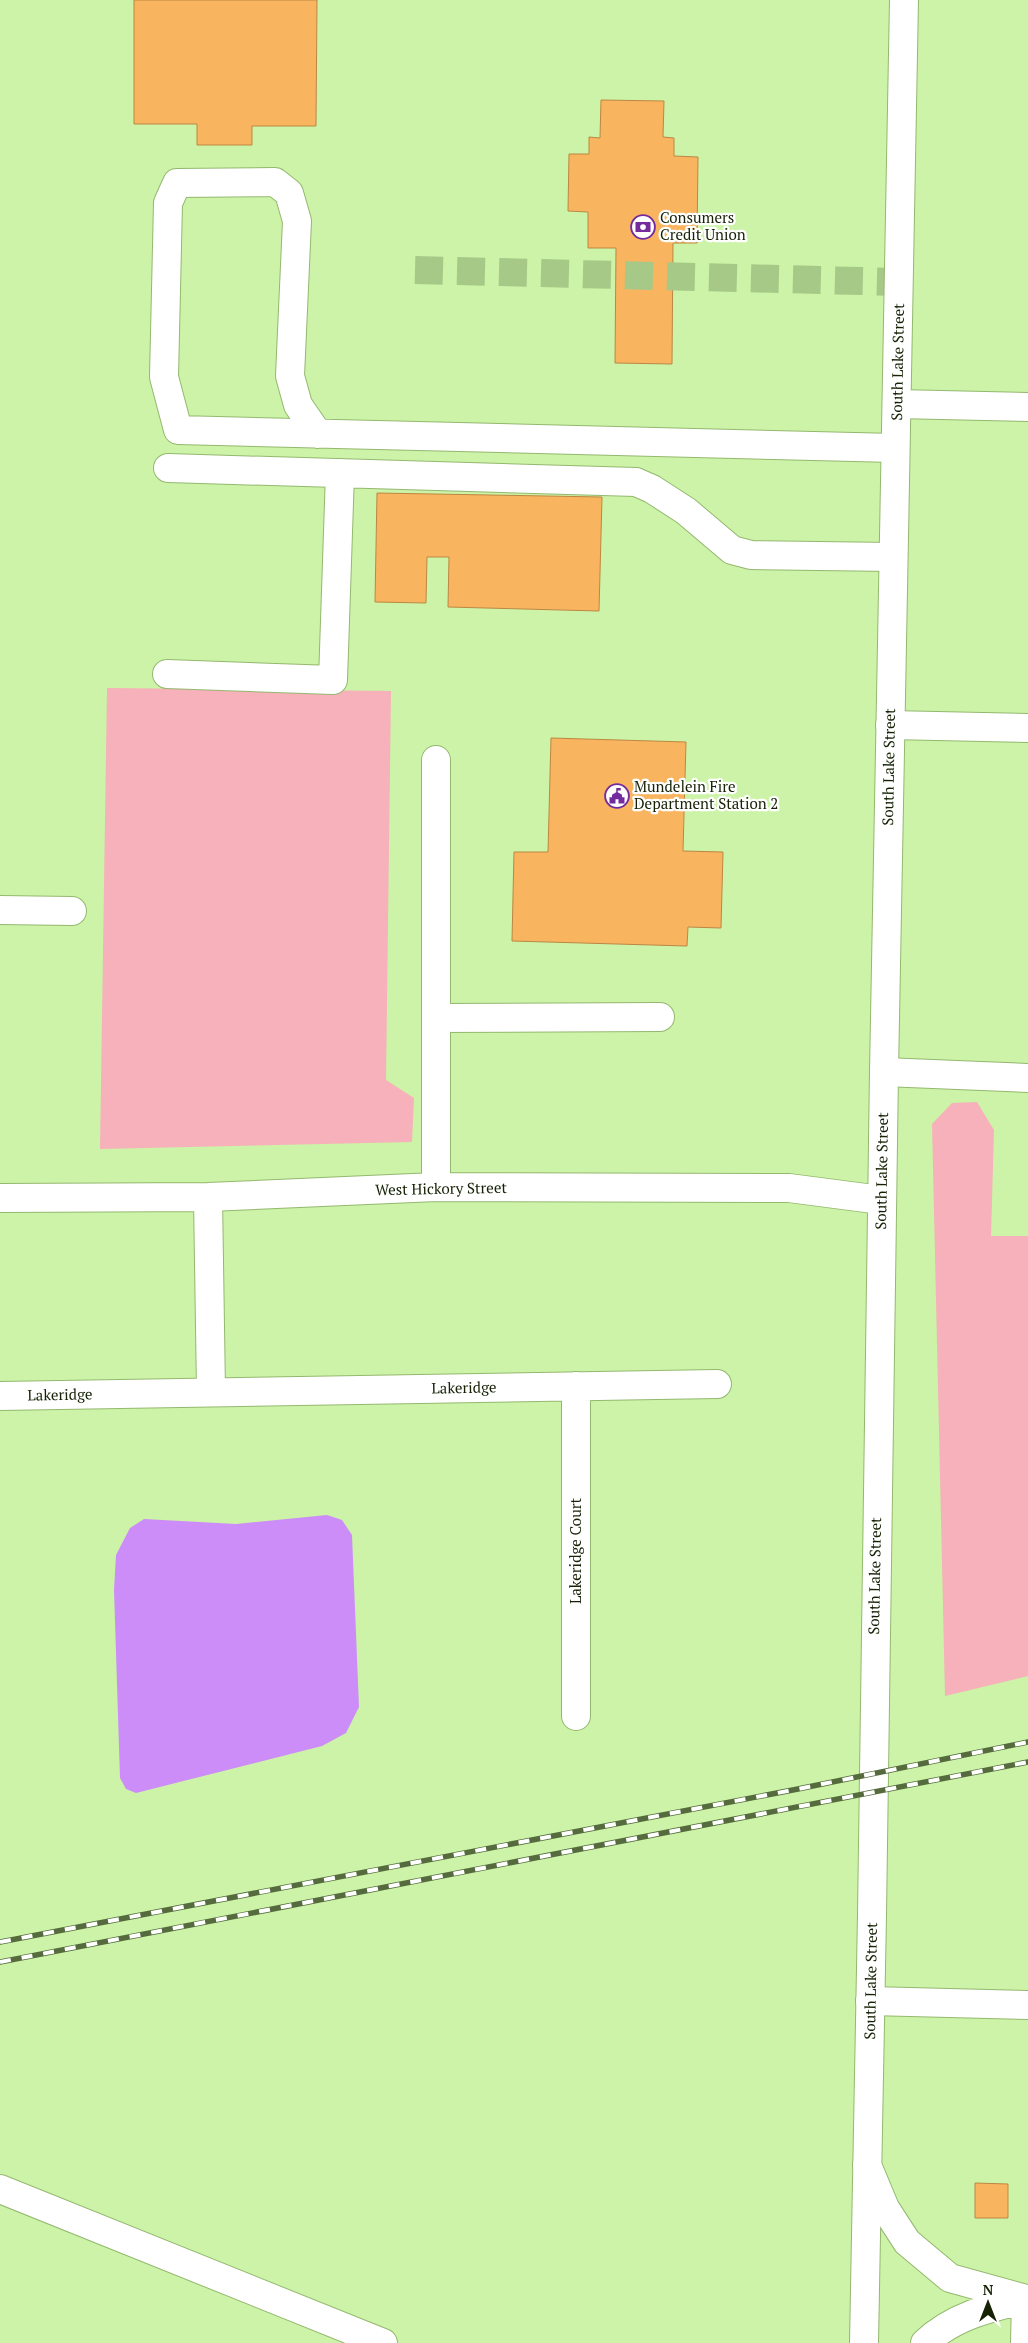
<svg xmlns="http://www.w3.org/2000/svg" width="1028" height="2343" font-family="'PT Serif',serif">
<rect width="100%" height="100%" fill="#ccf3a7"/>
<path fill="#f6b1ba" d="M107,688L391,691L386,1080L414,1098L412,1142L100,1149Z
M977,1102L994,1130L991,1236H1028V1676L945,1696L932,1124L952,1103Z"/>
<path fill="#cc8df8" d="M327,1515L342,1520L352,1535L359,1707L346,1733L322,1746L136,1793L126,1789L120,1778L114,1590L116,1555L130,1528L144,1519L236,1524Z"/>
<path fill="#f9b45f" stroke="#bc8743" d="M134,0H317L316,126H252V145H197V124H134Z
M601,100L664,101L663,137L674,138V156L698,157L697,243H673L672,364L615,363L616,248H588V212L568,211L569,154H589V137L600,138Z
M377,493L602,497L599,611L448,607L449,557H427L426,603L375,602Z
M551,738L686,742L683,851L723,852L721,928L688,927L687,946L512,941L514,852H548Z
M975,2183L1008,2184V2218H975Z"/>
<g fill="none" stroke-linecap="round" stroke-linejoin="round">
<path stroke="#a7c987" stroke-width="28" stroke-dasharray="28 14" stroke-linecap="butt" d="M415,270L900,282"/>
<g stroke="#94b86f" stroke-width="30">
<path id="minor" d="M897,404L1028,407
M318,434L298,405L290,376L297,221L289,193L275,182L177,183L168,203L164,377L178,430C417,438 656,443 895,448
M168,468L636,482L652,489L686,511L732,550L751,555L893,557
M167,674L333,680L340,473
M890,725L1028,728
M436,760V1187
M0,910L72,911
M436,1018L660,1017
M884,1072L1028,1078
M208,1197L211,1392
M0,1198L208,1197L436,1187L789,1188L881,1200
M576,1386V1716
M0,1396L717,1384
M870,2001L1028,2005
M867,2165L885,2208L907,2242L950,2278L1026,2299
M0,2189L383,2343
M925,2343C952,2317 990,2307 1027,2299
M1025,2343L1026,2299"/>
</g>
<g stroke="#94b86f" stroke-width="30">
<path id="major" d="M864,2343L872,1915L884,1072L904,0"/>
</g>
<use href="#minor" stroke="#fff" stroke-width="28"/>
<use href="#major" stroke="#fff" stroke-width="28"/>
<g stroke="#556b3e" stroke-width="5.5">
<path id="rail" d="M0,1942L798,1789L1028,1742
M0,1962L1028,1762"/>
</g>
<use href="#rail" stroke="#fff" stroke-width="4" stroke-dasharray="11" stroke-linecap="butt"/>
</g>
<defs>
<g id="bank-ring" transform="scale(1.25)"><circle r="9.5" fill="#fff" stroke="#742b9e" stroke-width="1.5"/><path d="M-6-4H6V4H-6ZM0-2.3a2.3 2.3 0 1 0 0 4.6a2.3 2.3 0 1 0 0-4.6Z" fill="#742b9e"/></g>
<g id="civic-ring" transform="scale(1.25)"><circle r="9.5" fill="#fff" stroke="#742b9e" stroke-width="1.5"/><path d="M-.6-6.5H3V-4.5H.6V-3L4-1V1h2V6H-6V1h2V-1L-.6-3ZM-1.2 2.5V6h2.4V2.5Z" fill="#742b9e"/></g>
</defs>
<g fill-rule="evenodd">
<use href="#bank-ring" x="643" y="227"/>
<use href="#civic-ring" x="617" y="796"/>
</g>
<g text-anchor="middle" stroke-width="4.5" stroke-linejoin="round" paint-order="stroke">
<g font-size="15" fill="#152205" stroke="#fff" text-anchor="start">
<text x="660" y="223">Consumers<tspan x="660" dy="17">Credit Union</tspan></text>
<text x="634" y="792">Mundelein Fire<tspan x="634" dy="17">Department Station 2</tspan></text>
</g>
<g font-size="15" fill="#152205" stroke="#fff">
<text transform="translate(898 362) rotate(-89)" y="5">South Lake Street</text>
<text transform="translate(889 767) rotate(-89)" y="5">South Lake Street</text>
<text transform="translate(882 1171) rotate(-89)" y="5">South Lake Street</text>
<text transform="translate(441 1189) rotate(-1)" y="5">West Hickory Street</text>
<text transform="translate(464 1388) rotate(-1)" y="5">Lakeridge</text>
<text transform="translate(60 1395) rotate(-1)" y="5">Lakeridge</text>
<text transform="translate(576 1551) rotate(-90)" y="5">Lakeridge Court</text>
<text transform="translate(875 1576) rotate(-89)" y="5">South Lake Street</text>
<text transform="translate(871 1981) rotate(-89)" y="5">South Lake Street</text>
</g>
</g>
<g transform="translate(988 2303)" stroke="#ffffff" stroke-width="4" paint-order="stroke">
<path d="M0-4L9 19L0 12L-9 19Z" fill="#152205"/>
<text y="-8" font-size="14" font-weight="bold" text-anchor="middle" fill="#152205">N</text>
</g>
</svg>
